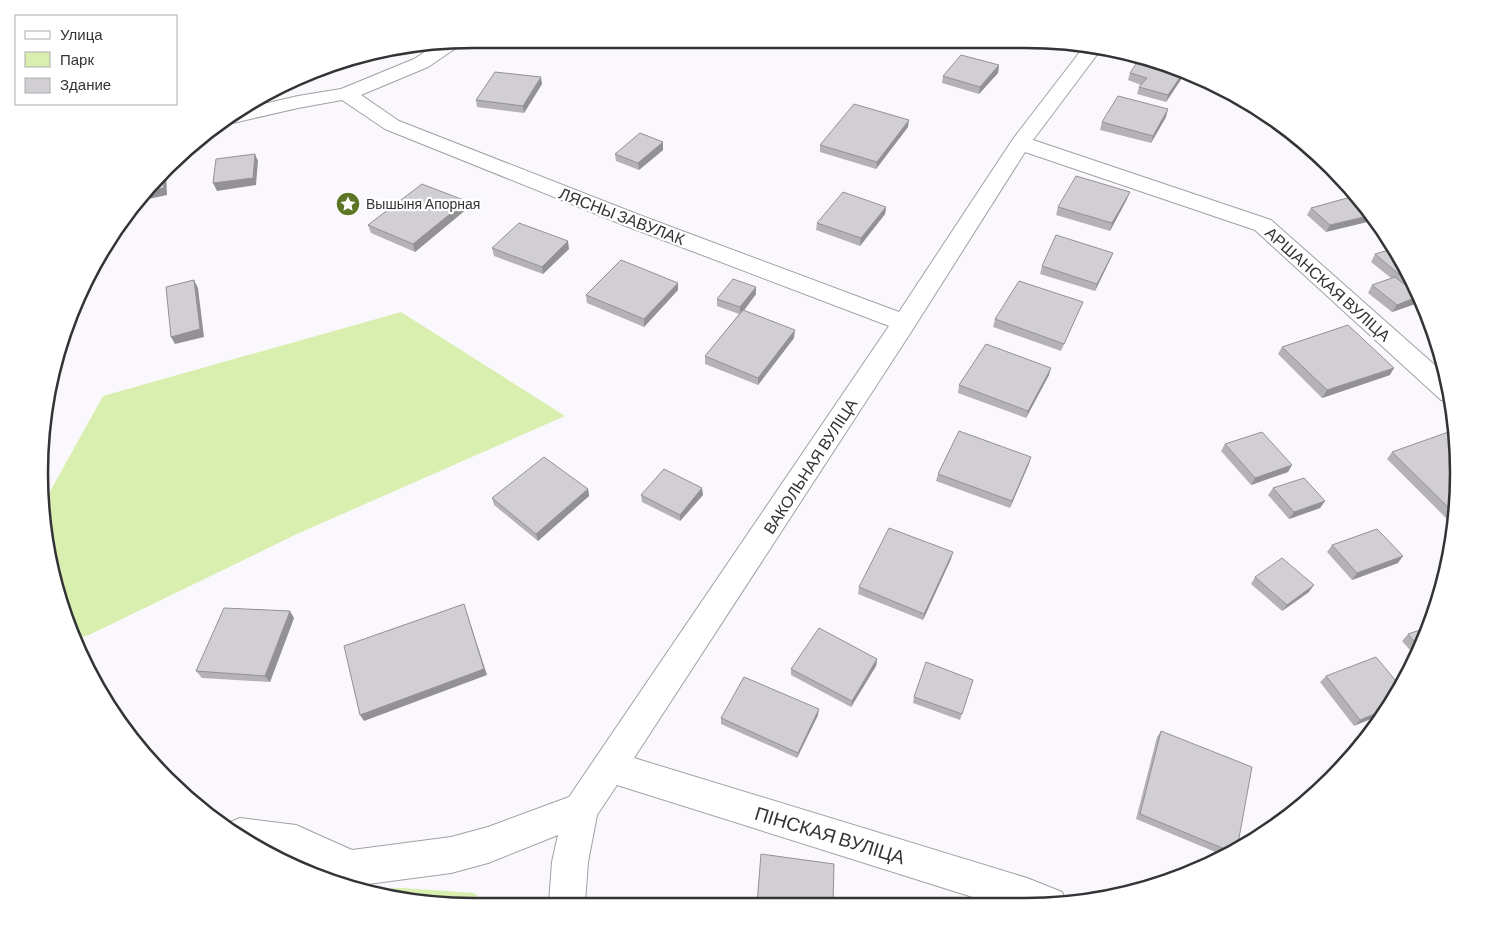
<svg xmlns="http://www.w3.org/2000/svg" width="1498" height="945" font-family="Barlow,sans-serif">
<rect width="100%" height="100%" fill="#fbf8fd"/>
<path fill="#d9efb0" d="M401,312L565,416L297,534L89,635L78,638L54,585L43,504L103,396Z
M403,888L474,893L485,903H416L366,889Z"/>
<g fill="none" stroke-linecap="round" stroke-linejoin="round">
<g stroke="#a2a0a4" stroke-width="2">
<path id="minor" d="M460,41L459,46L428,67L361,95L399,121L642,216L899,312L1013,139L1086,44L1102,48L1033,140L1271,220L1446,375L1452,402L1441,400L1255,230L1025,152L913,329L634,758L1027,878L1062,892L1067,903L1054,905H998L617,785L597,815L588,862L585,903H549L552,862L558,835L488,863L451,873L353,886L346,884L294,860L281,858L226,827L228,823L240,818L296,825L352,850L451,837L488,827L569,797L889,326L626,226L385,129L342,100L298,108L224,125L219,124L234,111L298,96L341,89L414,59L435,45Z"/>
</g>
<use href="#minor" fill="#fff" fill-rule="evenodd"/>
</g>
<path fill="#b5b2b6" d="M999,65L998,73L979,94L942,83L943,76Z
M1185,70L1182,78L1166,102L1137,94L1139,87L1141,85L1128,80L1130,73Z
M542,84L524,113L477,107L476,100Z
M1166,117L1151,143L1100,130L1102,122Z
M908,127L876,169L820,152V145Z
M663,150L639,170L616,161L615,154Z
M1358,195L1326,232L1307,215L1311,208Z
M1127,199L1110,231L1056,215L1058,207Z
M466,201L468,208L415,252L371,233L368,225Z
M886,207L885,214L860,246L816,230L817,223Z
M492,248L569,249L543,274L494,256Z
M1113,253L1110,260L1095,291L1040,274L1042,266Z
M1375,254L1401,256L1418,292L1415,293L1419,296L1415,304L1392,312L1368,293L1372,285L1391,278L1371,262Z
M678,290L644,327L587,303L586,295Z
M756,294L744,311L794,338L758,385L705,364V356L739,314L717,306V299Z
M1080,309L1061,351L993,327L995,319Z
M1282,347L1390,375L1322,398L1278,354Z
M1049,375L1026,418L958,393L959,385Z
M1225,444L1288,472L1251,485L1221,451Z
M1392,452L1458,501L1455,518L1449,521L1387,459Z
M1031,457L1010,508L936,481L938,474Z
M1273,488L1325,501L1320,508L1289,519L1268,495Z
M588,489L589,496L538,541L494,505L492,498Z
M641,495H703L680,521L642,502Z
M1332,545L1398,563L1352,580L1327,552Z
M951,559L923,620L858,594L859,587Z
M1255,577L1309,592L1282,611L1251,584Z
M294,618L270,682L202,678L196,671Z
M1429,627L1417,658L1402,641L1408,634Z
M877,659L876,666L851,707L791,675V669Z
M1326,676L1401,687L1354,726L1320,682Z
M973,680L960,720L913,703L914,697Z
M818,715L797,758L721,724V718Z
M1161,731L1237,849L1225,856L1136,819L1157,737Z"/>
<path fill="#939194" d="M999,65L998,73L979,94L980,87Z
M1185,70L1182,78L1166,102L1168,95Z
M541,77L542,84L524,113L523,106Z
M1168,109L1166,117L1151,143L1153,136Z
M909,120L908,127L876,169L877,162Z
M663,142V150L639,170L638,163Z
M255,154L258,161L256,185L217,191L213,183Z
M166,173L167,195L135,202L163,176Z
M1130,192L1127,199L1110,231L1112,223Z
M466,201L468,208L415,252L413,244Z
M886,207L885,214L860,246L861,238Z
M1372,215L1376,220L1326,232L1330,225Z
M568,241L569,249L543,274L542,267Z
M1113,253L1110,260L1095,291L1097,284Z
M194,280L198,288L204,337L175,344L171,337Z
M678,283V290L644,327V319Z
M756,287V294L740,315V307Z
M1414,287H1415L1418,292L1410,295Z
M1419,296L1415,304L1392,312L1397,305Z
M795,330L794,338L758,385V378Z
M1051,368L1049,375L1026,418L1028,411Z
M1394,368L1390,375L1322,398L1327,390Z
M1031,457L1029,464L1010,508L1012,501Z
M1292,465L1288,472L1251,485L1255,478Z
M702,488L703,495L680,521V515Z
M588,489L589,496L538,541L536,534Z
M1325,501L1320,508L1289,519L1294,512Z
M1456,513L1455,518L1449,521L1455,514Z
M953,552L951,559L923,620L924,614Z
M1403,556L1398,563L1352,580L1357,573Z
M1314,585L1309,592L1282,611L1287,605Z
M464,604L487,675L364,721L360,715Z
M290,611L294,618L270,682L265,676Z
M877,659L876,666L851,707L852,701Z
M819,709L818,715L797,758L798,753Z
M1386,709L1383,714L1354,726L1360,720Z"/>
<path fill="#d2cfd4" stroke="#939194" d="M961,55L999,65L980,87L943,76Z
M1140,58L1185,70L1168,95L1139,87L1147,78L1130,73Z
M495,72L541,77L523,106L476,100Z
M1118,96L1168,109L1153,136L1102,122Z
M854,104L909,120L877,162L820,145Z
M640,133L663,142L638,163L615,154Z
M255,154L253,178L213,183L216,159Z
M163,176L164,188L147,191Z
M1076,176L1130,192L1112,223L1058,207Z
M422,184L466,201L413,244L368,225Z
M843,192L886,207L861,238L817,223Z
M1358,195L1372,215L1330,225L1311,208Z
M519,223L568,241L542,267L492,248Z
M1056,235L1113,253L1097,284L1042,266Z
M1396,248L1401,256L1415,287H1414L1375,254Z
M621,260L678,283L644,319L586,295Z
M1395,277L1419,296L1397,305L1372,285Z
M733,279L756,287L740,307L717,299Z
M194,280L200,329L171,337L166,287Z
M1019,281L1083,302L1064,344L995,319Z
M743,310L795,330L758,378L705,356Z
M1348,325L1394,368L1327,390L1282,347Z
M986,344L1051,368L1028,411L959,385Z
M1454,430L1456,432L1458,501L1456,513L1455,514L1392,452Z
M959,431L1031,457L1012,501L938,474Z
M1262,432L1292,465L1255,478L1225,444Z
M544,457L588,489L536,534L492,498Z
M664,469L702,488L680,515L641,495Z
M1304,478L1325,501L1294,512L1273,488Z
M889,528L953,552L924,614L859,587Z
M1377,529L1403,556L1357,573L1332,545Z
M1282,558L1314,585L1287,605L1255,577Z
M464,604L484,669L360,715L344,646Z
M224,608L290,611L265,676L196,671Z
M1429,627L1420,649L1408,634Z
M819,628L877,659L852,701L791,669Z
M1376,657L1401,687L1386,709L1360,720L1326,676Z
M926,662L973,680L962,714L914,697Z
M744,677L819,709L798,753L721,718Z
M1161,731L1252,767L1237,849L1232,852L1140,814Z
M761,854L834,864L833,904H757Z"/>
<defs>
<g id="sight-disc" transform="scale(1.25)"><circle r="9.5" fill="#5e7526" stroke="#fff"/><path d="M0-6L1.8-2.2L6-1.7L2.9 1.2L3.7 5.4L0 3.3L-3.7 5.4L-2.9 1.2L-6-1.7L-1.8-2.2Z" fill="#fff"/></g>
</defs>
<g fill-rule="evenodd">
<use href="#sight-disc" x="348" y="204"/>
</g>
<g text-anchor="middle" stroke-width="4.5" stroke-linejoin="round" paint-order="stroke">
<g font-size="14" fill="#343335" stroke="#fff" text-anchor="start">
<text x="366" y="209">Вышыня Апорная</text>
</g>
<g font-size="16" fill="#343335" stroke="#fff">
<text transform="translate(622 216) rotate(21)" y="6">ЛЯСНЫ ЗАВУЛАК</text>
<text transform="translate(1328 284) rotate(42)" y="6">АРШАНСКАЯ ВУЛІЦА</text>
<text transform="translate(810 466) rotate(-57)" y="6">ВАКОЛЬНАЯ ВУЛІЦА</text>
</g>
<g font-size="19" fill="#343335" stroke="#fff">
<text transform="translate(830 835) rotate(17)" y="7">ПІНСКАЯ ВУЛІЦА</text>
</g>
</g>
<path d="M0 0H1498V945H0ZM473 48H1025A425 425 0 0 1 1450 473V473A425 425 0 0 1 1025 898H473A425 425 0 0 1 48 473V473A425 425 0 0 1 473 48Z" fill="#fff" fill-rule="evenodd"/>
<path fill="none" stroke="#343335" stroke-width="2.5" d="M473 48H1025A425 425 0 0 1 1450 473V473A425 425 0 0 1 1025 898H473A425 425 0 0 1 48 473V473A425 425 0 0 1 473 48Z"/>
<rect x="15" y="15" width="162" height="90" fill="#ffffff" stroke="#aeadae"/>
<rect x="25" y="31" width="25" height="8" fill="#ffffff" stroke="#aeadae"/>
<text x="60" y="40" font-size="15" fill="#343335">Улица</text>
<rect x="25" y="52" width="25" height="15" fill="#d9efb0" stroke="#aeadae"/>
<text x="60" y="65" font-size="15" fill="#343335">Парк</text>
<rect x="25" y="78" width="25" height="15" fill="#d2cfd4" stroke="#aeadae"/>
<text x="60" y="90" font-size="15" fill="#343335">Здание</text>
</svg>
